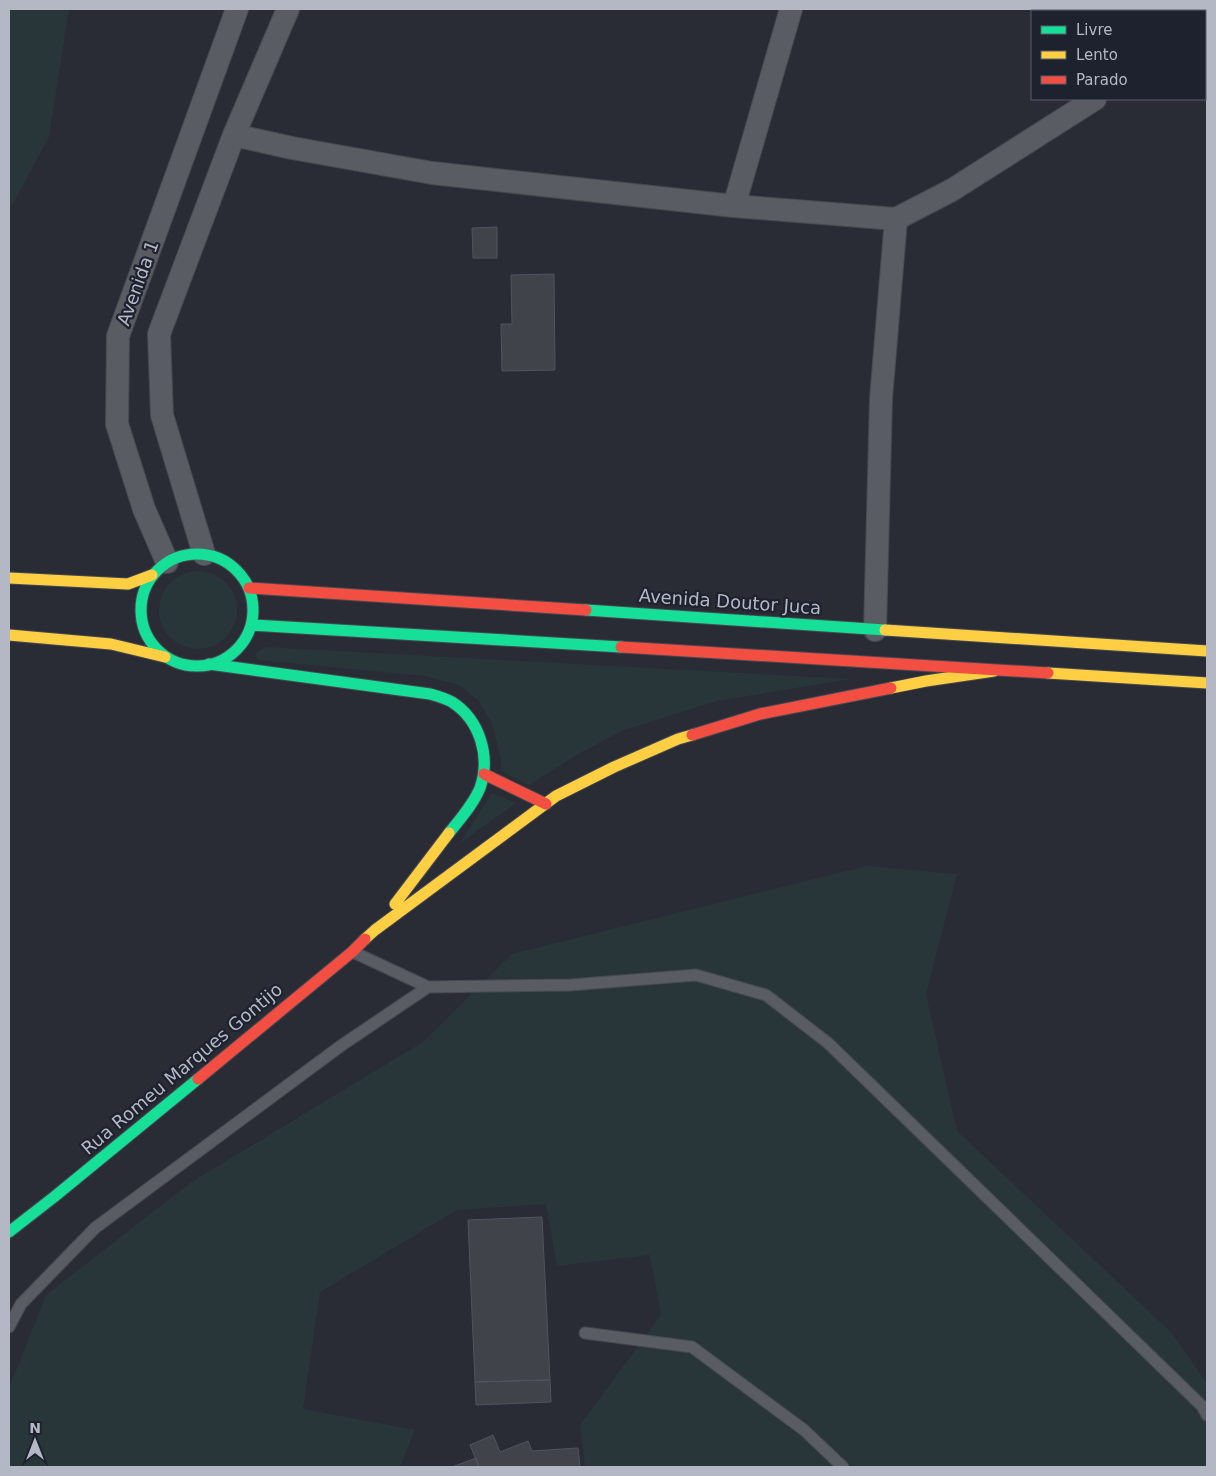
<svg xmlns="http://www.w3.org/2000/svg" width="1216" height="1476" font-family="'DejaVu Sans',sans-serif">
<rect width="100%" height="100%" fill="#2a2c35"/>
<path fill="#28363a" d="M9,9H69L49,137L9,211Z
M159 610a39 39 0 1 1 78 0a39 39 0 1 1-78 0Z
M265,647L851,679L717,701L624,730L578,754L529,785L501,771V759L492,724L479,701L459,685L425,676L258,660L255,654Z
M492,793L516,803L460,843Z
M867,866L957,874L926,994L957,1131L1173,1334L1207,1384V1467H585L580,1425L661,1315L650,1255L557,1266L546,1204L457,1210L320,1292L303,1409L415,1430L400,1467H9V1388L46,1295L190,1183L423,1042L512,954Z"/>
<path fill="#41434a" stroke="#51545d" d="M497,227V258H473L472,228Z
M554,274L555,370L502,371L501,324H512L511,275Z
M542,1217L550,1380L475,1382L468,1220Z
M550,1380L551,1402L476,1405L475,1382Z
M493,1435L500,1452L528,1441L532,1451L578,1448L580,1467H479L470,1445Z
M476,1458L479,1467H452Z"/>
<g fill="none" stroke-linecap="round" stroke-linejoin="round">
<g stroke="#47494f" stroke-width="13">
<path id="lane" d="M428,987L570,985L696,975L766,995L828,1043L1202,1406L1207,1415
M9,1327L21,1304L95,1228L342,1045L428,987L353,952
M585,1333L692,1347L804,1430L843,1467"/>
</g>
<g stroke="#47494f" stroke-width="24">
<path id="street" d="M1205,28L1207,27
M234,135L292,148L432,173L734,206L896,219L952,190L1095,99
M734,206L791,9
M204,554L162,415L159,334L234,135L288,9
M167,562L144,509L117,424L118,336L237,9
M875,630L881,399L896,219"/>
</g>
<g stroke="#474952" stroke-width="13">
<path id="fast" d="M141 610a56 56 0 1 1 112 0a56 56 0 1 1-112 0Z
M586,610L885,630
M252,625L621,647
M209,664L430,694C437,696 445,698 452,702C480,720 491,757 480,788C473,805 460,819 449,833
M9,1232L54,1197L198,1079"/>
</g>
<g stroke="#474952" stroke-width="13">
<path id="slow" d="M9,578L128,584L152,575
M885,630L1207,651
M9,635L111,644L165,657
M1048,673L1207,683
M891,688L926,681L994,671
M395,904L449,833
M365,939L375,930L556,796L614,767L678,739L692,735"/>
</g>
<g stroke="#474952" stroke-width="13">
<path id="jam" d="M249,588L586,610
M621,647L1048,673
M692,735L760,714L891,688
M484,774L546,804
M198,1079L352,952L365,939"/>
</g>
<use href="#lane" stroke="#595c63" stroke-width="11"/>
<use href="#street" stroke="#595c63" stroke-width="22"/>
<use href="#fast" stroke="#16e098" stroke-width="11"/>
<use href="#slow" stroke="#ffcf43" stroke-width="11"/>
<use href="#jam" stroke="#f24e42" stroke-width="11"/>
</g>
<g text-anchor="middle" stroke-width="4.5" stroke-linejoin="round" paint-order="stroke">
<g font-size="18" fill="#b4b8c5" stroke="#1e222e">
<text transform="translate(138 283) rotate(-70)" y="6">Avenida 1</text>
<text transform="translate(730 602) rotate(4)" y="6">Avenida Doutor Juca</text>
<text transform="translate(182 1069) rotate(-40)" y="6">Rua Romeu Marques Gontijo</text>
</g>
</g>
<rect width="1216" height="1476" fill="none" stroke="#b4b8c5" stroke-width="20"/>
<rect x="1031" y="10" width="175" height="90" fill="#1e222e" stroke="#5a5e6a"/>
<rect x="1041" y="26" width="25" height="8" fill="#16e098" stroke="#5a5e6a"/>
<text x="1076" y="35" font-size="15" fill="#b4b8c5">Livre</text>
<rect x="1041" y="51" width="25" height="8" fill="#ffcf43" stroke="#5a5e6a"/>
<text x="1076" y="60" font-size="15" fill="#b4b8c5">Lento</text>
<rect x="1041" y="76" width="25" height="8" fill="#f24e42" stroke="#5a5e6a"/>
<text x="1076" y="85" font-size="15" fill="#b4b8c5">Parado</text>
<g transform="translate(35 1441)" stroke="#1e222e" stroke-width="4" paint-order="stroke">
<path d="M0-4L9 19L0 12L-9 19Z" fill="#b4b8c5"/>
<text y="-8" font-size="14" font-weight="bold" text-anchor="middle" fill="#b4b8c5">N</text>
</g>
</svg>
